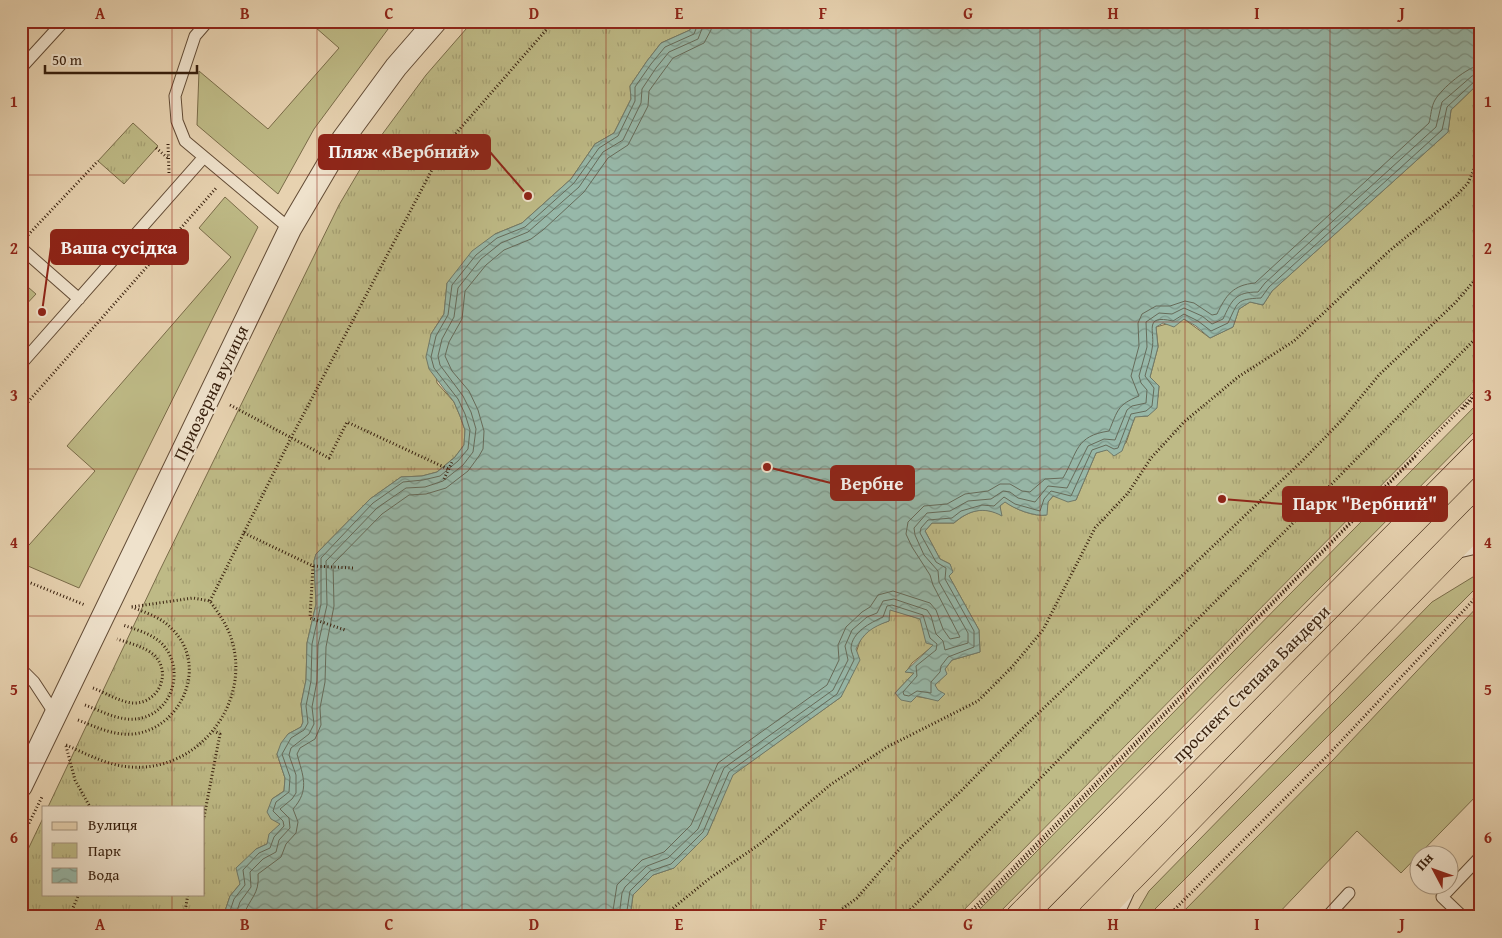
<svg xmlns="http://www.w3.org/2000/svg" width="1502" height="938" font-family="'Gentium Book Plus',serif">
<defs>
<pattern id="park-tufts" width="24" height="20" patternUnits="userSpaceOnUse" patternTransform="scale(1.25)"><rect width="24" height="20" fill="#beba86"/><path d="M3 7l-1-3M5 7V3M7 7l1-3M15 17l-1-3M17 17v-4M19 17l1-3" fill="none" stroke="#a49f72"/></pattern>
<pattern id="water-waves" width="16" height="10" patternUnits="userSpaceOnUse" patternTransform="scale(1.25)"><rect width="16" height="10" fill="#97b8a9"/><path d="M0 5q4-4 8 0t8 0" fill="none" stroke="#7c9588"/></pattern>
</defs>
<rect width="100%" height="100%" fill="#e7d2b0"/>
<filter id="stains"><feTurbulence type="fractalNoise" baseFrequency=".004" numOctaves="4"/><feColorMatrix values="0 0 0 0 .2 0 0 0 0 .09 0 0 0 0 .02 0 0 0 .5 -.17"/></filter>
<radialGradient id="worn" r=".72"><stop offset=".6" stop-color="#630" stop-opacity="0"/><stop offset="1" stop-color="#630" stop-opacity=".3"/></radialGradient>
<path fill="#beba86" stroke="#7a6c49" d="M320,21H394L314,129L278,194L197,125L199,71L268,129L339,48L315,27Z
M225,197L258,227L79,588L21,563V554L95,471L67,446L231,257L199,228Z
M21,281L36,294L21,310Z
M1481,400V425L995,917H972Z
M1481,572V583L1147,917H1134L1149,891L1432,602Z
M1481,603V791L1401,873L1357,831L1275,917H1178L1333,760Z"/>
<path fill="url(#park-tufts)" stroke="#7a6c49" d="M473,21H694L690,30L661,43L647,61L630,86L631,99L614,133L595,144L571,179L522,223L495,234L447,283L444,314L431,334L437,383L454,402L460,416L465,430L464,445L455,457L437,472L422,476L401,477L370,499L316,554L314,561L316,604L307,643L306,680L301,704L303,722L301,727L288,734L277,754L285,778L284,791L272,799L280,824L267,844L256,849L240,884L230,896L223,917H21V864L44,816V894H204V807H48L159,572L339,205L375,144L426,75Z
M1481,81V384L957,917H630L633,895L653,875L674,868L707,835L732,775L841,697L862,635L874,626L889,621V609L920,619L924,630L934,645L912,663L906,672L914,673L895,693L938,700L935,685L946,674L945,669L952,660L980,652L979,630L949,576L950,564L940,559L925,531L932,523H954C969,510 984,506 1001,515L1000,506L1005,501C1013,509 1035,517 1046,515L1048,502L1053,496L1076,500L1096,453L1126,443L1135,416H1148L1158,397L1159,386L1150,377L1158,347L1156,327L1184,319L1210,338L1233,327L1239,309L1250,302L1263,305L1272,291L1448,132L1451,110Z
M133,123L158,146L124,184L98,161Z"/>
<path fill="url(#water-waves)" stroke="#707a6a" d="M694,21H1481V81L1451,110L1448,132L1272,291L1263,305L1250,302L1239,309L1233,327L1210,338L1196,326L1184,319L1174,327L1163,323L1156,327L1158,347L1150,377L1159,386L1157,408L1148,416L1135,417L1122,451L1114,456L1107,450L1096,453L1076,500L1068,502L1053,496L1048,502L1047,515C1035,517 1014,509 1005,502L1000,506L1002,516C984,506 969,510 954,523H932L925,531L940,559L950,564L953,572L949,576L979,630L980,652L952,660L945,669L947,674L935,685L938,690L945,694L938,701L917,696L911,702L901,700L895,693L914,673L905,672L933,645L926,643L920,619L890,610L889,621C872,627 863,633 856,649L860,660L841,697L733,775L707,835L674,868L653,875L633,895L630,917H223L230,896L240,884L236,868L256,849L267,844L269,834L280,824L271,819L267,812L272,799L284,791L285,778L277,754L281,743L288,734L301,727L303,722L301,704L306,680L307,643L316,604L314,561L316,554L370,499L401,477L422,476L437,472L455,457L464,445L465,430L460,416L454,402L429,369L426,357L431,334L444,314L447,283L472,251L495,234L522,223L571,179L595,144L614,133L631,99L630,86L647,61L661,43L690,30Z"/>
<g fill="none" stroke-linecap="round" stroke-linejoin="round">
<path stroke="#666b5a" stroke-width="1" d="M228,917L234,899L245,885L243,870L259,853L270,848L274,837L284,826L283,821L273,811L276,802L289,792L290,777L282,754L291,738L304,730L308,723L306,706L311,681L312,644L321,604V558L373,503L403,482L423,480L440,476L458,461L468,449L470,430L465,414L458,399L434,368L431,357L436,336L448,315L452,285L476,255L497,238L525,227L574,183L599,148L618,136L635,101V87L651,64L665,47L694,34L699,21
M235,917L240,902L251,887L250,872L263,859L276,852L279,840L290,828L289,818L280,809L292,799L296,793V775L289,755L291,748L309,734L314,724L312,707L317,681L318,645L327,605L326,561L377,508L406,488L425,487L443,481L463,465L473,452L476,429L471,412L463,396L440,365L438,356L442,339L454,317L458,288L481,259L501,243L528,232L579,187L603,152L623,140L641,103L642,89L656,68L669,52L698,39L705,21
M243,917C249,898 260,895 258,874L281,857L286,844L296,833L298,822L293,809C310,790 303,776 297,754L300,748L315,739L321,725L320,708L325,682L326,647L334,606L333,564L382,514L409,495L426,494L446,488L468,471L479,456L483,449L484,431L478,410L469,391L452,371L445,356L449,342L462,319L465,291L486,265L504,250L531,239L543,230L584,192L608,158L628,145L648,106L649,91L662,73L673,58L704,43L711,30L712,21
M612,917L617,885L642,860L664,852L691,825L718,763L827,685L839,660L838,645L846,627L862,612L870,607L878,595L893,591L930,603L936,610L943,629L950,639L960,637L933,585L930,575L912,547L906,534L908,522L924,506L947,504L965,494L988,491L1000,484H1010L1022,491L1030,492L1045,479L1063,478C1078,452 1075,436 1109,431C1118,410 1117,405 1139,396L1131,376L1139,346L1138,323L1142,314L1156,306H1170L1185,301L1194,303L1212,315L1217,314C1226,295 1233,285 1255,283L1429,123C1431,116 1431,107 1435,100C1441,89 1468,66 1481,65
M619,917L622,893L625,887L647,866L668,858L698,829L724,768L833,690L848,660L845,646L852,630L867,617L877,613L883,601L894,599L927,610L931,616L936,634L943,641L945,650L968,643V633L939,582L938,571L924,555L915,535L914,528L927,513L950,511L968,501L991,499L1003,491L1010,492L1018,498L1035,502L1048,486L1067,488L1088,446L1104,439L1115,440L1127,410L1132,406L1146,403L1147,390L1141,383L1139,376L1147,347L1146,322L1159,313L1172,314L1184,308L1202,316L1212,324L1223,319C1232,300 1235,292 1258,292L1265,283L1436,127L1442,102L1472,76L1481,73
M626,917L630,891L650,871L671,864L703,832L729,772L837,694L854,660C854,657 851,652 851,648C852,632 870,623 883,617L887,606L892,605L923,615L930,638L937,644L936,650L916,666L917,676L903,692L904,695L909,696L917,691L931,693V682L940,672L941,666L948,657L974,647V631L945,579L946,568L936,562L920,533L921,528L928,520L952,518L961,511L982,505L994,506L1004,497L1015,504L1040,511L1044,499L1051,491L1071,496L1092,450L1106,445L1114,449L1118,448L1131,414L1146,411L1152,406L1154,388L1145,376C1147,367 1151,358 1152,349C1156,332 1142,314 1173,321L1184,314L1198,321L1211,331L1228,323C1238,302 1236,299 1261,298L1269,287L1442,130L1447,107L1476,80L1481,79"/>
<g stroke="#624b35" stroke-width="13">
<path id="lane" d="M208,21L195,36L175,96L177,121L185,141L290,229
M21,68L64,21
M21,248L79,299
M21,364L204,157
M1455,553L1481,547
M21,669L34,682L55,714
M1117,917L1128,893
M1327,917L1349,893
M1463,917L1442,897L1481,856"/>
</g>
<g stroke="#624b35" stroke-width="24">
<path id="street" d="M21,786L290,229L343,139L396,67L436,21"/>
</g>
<g stroke="#361e0c" stroke-width="29">
<path id="primary" d="M1020,917L1481,451
M1092,917L1481,518"/>
</g>
<path stroke="#361e0c" stroke-width="3" stroke-dasharray="1 2.5" stroke-linecap="butt" d="M168,144L169,173
M156,148L169,159
M28,235L98,161
M230,405L329,458L347,422L448,469
M1463,409L1481,391
M21,410L217,187
M444,479L453,460
M244,533L313,566L353,568
M313,566L310,618L345,630
M21,579L85,605
M210,601L291,438L444,147L554,21
M93,688C106,693 120,702 133,703C158,704 172,674 155,656C146,647 129,643 117,639
M85,705C101,711 119,721 136,719C172,715 185,671 164,646C154,634 137,630 123,625
M78,720C96,727 114,736 134,734C182,728 209,665 172,629C161,617 146,613 132,607
M66,745C87,754 108,766 131,767C197,772 251,705 232,641C228,626 219,614 210,601L193,598L131,607
M66,746L75,780L90,807
M204,817L220,734L214,731
M21,839L42,797
M69,917L79,894
M184,917L188,894
M662,917L710,878L760,844L830,785L887,747L978,701L1012,667L1043,630L1095,528L1128,493L1151,458L1184,422L1238,377L1294,341L1388,252L1456,196L1468,183L1475,167L1481,163
M831,917L857,898L903,845L960,792L1025,726L1302,461L1341,421L1379,375L1455,303L1481,273
M903,917L1481,333
M965,917L1481,388
M969,917L1416,456
M1167,917L1330,753L1481,592"/>
<use href="#lane" stroke="#efe2cc" stroke-width="11"/>
<use href="#street" stroke="#efe2cc" stroke-width="22"/>
<use href="#primary" stroke="#e7d2b0" stroke-width="28"/>
</g>
<path fill="none" stroke="#8f2418" stroke-width="1" stroke-opacity="0.55" d="M172,21V807M317,21V917M462,21V917M606,21V917M751,21V917M896,21V917M1040,21V917M1185,21V917M1330,21V917M21,175H1481M21,322H1481M21,469H1481M21,616H1481M21,763H1481M172,894V917"/>
<g text-anchor="middle" stroke-width="4" stroke-linejoin="round" paint-order="stroke">
<g font-size="18" fill="#361e0c" stroke="#efe2cc">
<text transform="translate(211 393) rotate(-64)" y="6">Приозерна вулиця</text>
<text transform="translate(1251 684) rotate(-45)" y="6">проспект Степана Бандери</text>
</g>
</g>
<path fill="none" stroke="#8f2418" stroke-width="2" d="M528 196L490 152M42 312L51 247M767 467L831 483M1222 499L1283 504"/>
<g fill="#8f2418" stroke="#efe2cc" stroke-width="2">
<circle cx="528" cy="196" r="5"/>
<circle cx="42" cy="312" r="5"/>
<circle cx="767" cy="467" r="5"/>
<circle cx="1222" cy="499" r="5"/>
</g>
<g fill="#8f2418" stroke="#8f2418" stroke-width="2">
<rect x="319" y="135" width="171" height="34" rx="5"/>
<rect x="51" y="230" width="137" height="34" rx="5"/>
<rect x="831" y="466" width="83" height="34" rx="5"/>
<rect x="1283" y="487" width="164" height="34" rx="5"/>
</g>
<g font-size="19" text-anchor="middle" font-weight="bold" fill="#fff">
<text x="404" y="158">Пляж «Вербний»</text>
<text x="119" y="254">Ваша сусідка</text>
<text x="872" y="490">Вербне</text>
<text x="1365" y="510">Парк "Вербний"</text>
</g>
<rect width="1502" height="938" fill="none" stroke="#e7d2b0" stroke-width="55"/>
<rect x="42" y="806" width="162" height="90" fill="#efe2cc" stroke="#a5947f"/>
<rect x="52" y="822" width="25" height="8" fill="#e7d2b0" stroke="#a5947f"/>
<text x="88" y="830" font-size="15" fill="#361e0c">Вулиця</text>
<rect x="52" y="843" width="25" height="15" fill="url(#park-tufts)" stroke="#a5947f"/>
<text x="88" y="856" font-size="15" fill="#361e0c">Парк</text>
<rect x="52" y="868" width="25" height="15" fill="url(#water-waves)" stroke="#a5947f"/>
<text x="88" y="880" font-size="15" fill="#361e0c">Вода</text>
<g transform="translate(1434 870) rotate(311)"><circle r="24" fill="#efe2cc" stroke="#a5947f"/>
<path d="M0-4L9 19L0 12L-9 19Z" fill="#8f2418"/>
<text y="-8" font-size="14" font-weight="bold" text-anchor="middle" fill="#361e0c">Пн</text>
</g>
<path d="M45 65v8h152v-8" fill="none" stroke="#361e0c" stroke-width="2.5"/>
<text x="52" y="65" font-size="15" fill="#361e0c" stroke="#efe2cc" stroke-width="4" paint-order="stroke">50 m</text>
<rect x="28" y="28" width="1446" height="882" fill="none" stroke="#8f2418" stroke-width="2"/>
<g font-size="16" text-anchor="middle" font-weight="bold" fill="#8f2418">
<text x="100" y="19">A</text>
<text x="245" y="19">B</text>
<text x="389" y="19">C</text>
<text x="534" y="19">D</text>
<text x="679" y="19">E</text>
<text x="823" y="19">F</text>
<text x="968" y="19">G</text>
<text x="1113" y="19">H</text>
<text x="1257" y="19">I</text>
<text x="1402" y="19">J</text>
<text x="14" y="107">1</text>
<text x="1488" y="107">1</text>
<text x="14" y="254">2</text>
<text x="1488" y="254">2</text>
<text x="14" y="401">3</text>
<text x="1488" y="401">3</text>
<text x="14" y="548">4</text>
<text x="1488" y="548">4</text>
<text x="14" y="695">5</text>
<text x="1488" y="695">5</text>
<text x="14" y="843">6</text>
<text x="1488" y="843">6</text>
<text x="100" y="930">A</text>
<text x="245" y="930">B</text>
<text x="389" y="930">C</text>
<text x="534" y="930">D</text>
<text x="679" y="930">E</text>
<text x="823" y="930">F</text>
<text x="968" y="930">G</text>
<text x="1113" y="930">H</text>
<text x="1257" y="930">I</text>
<text x="1402" y="930">J</text>
</g>
<rect width="100%" height="100%" filter="url(#stains)"/>
<rect width="100%" height="100%" fill="url(#worn)"/>
</svg>
